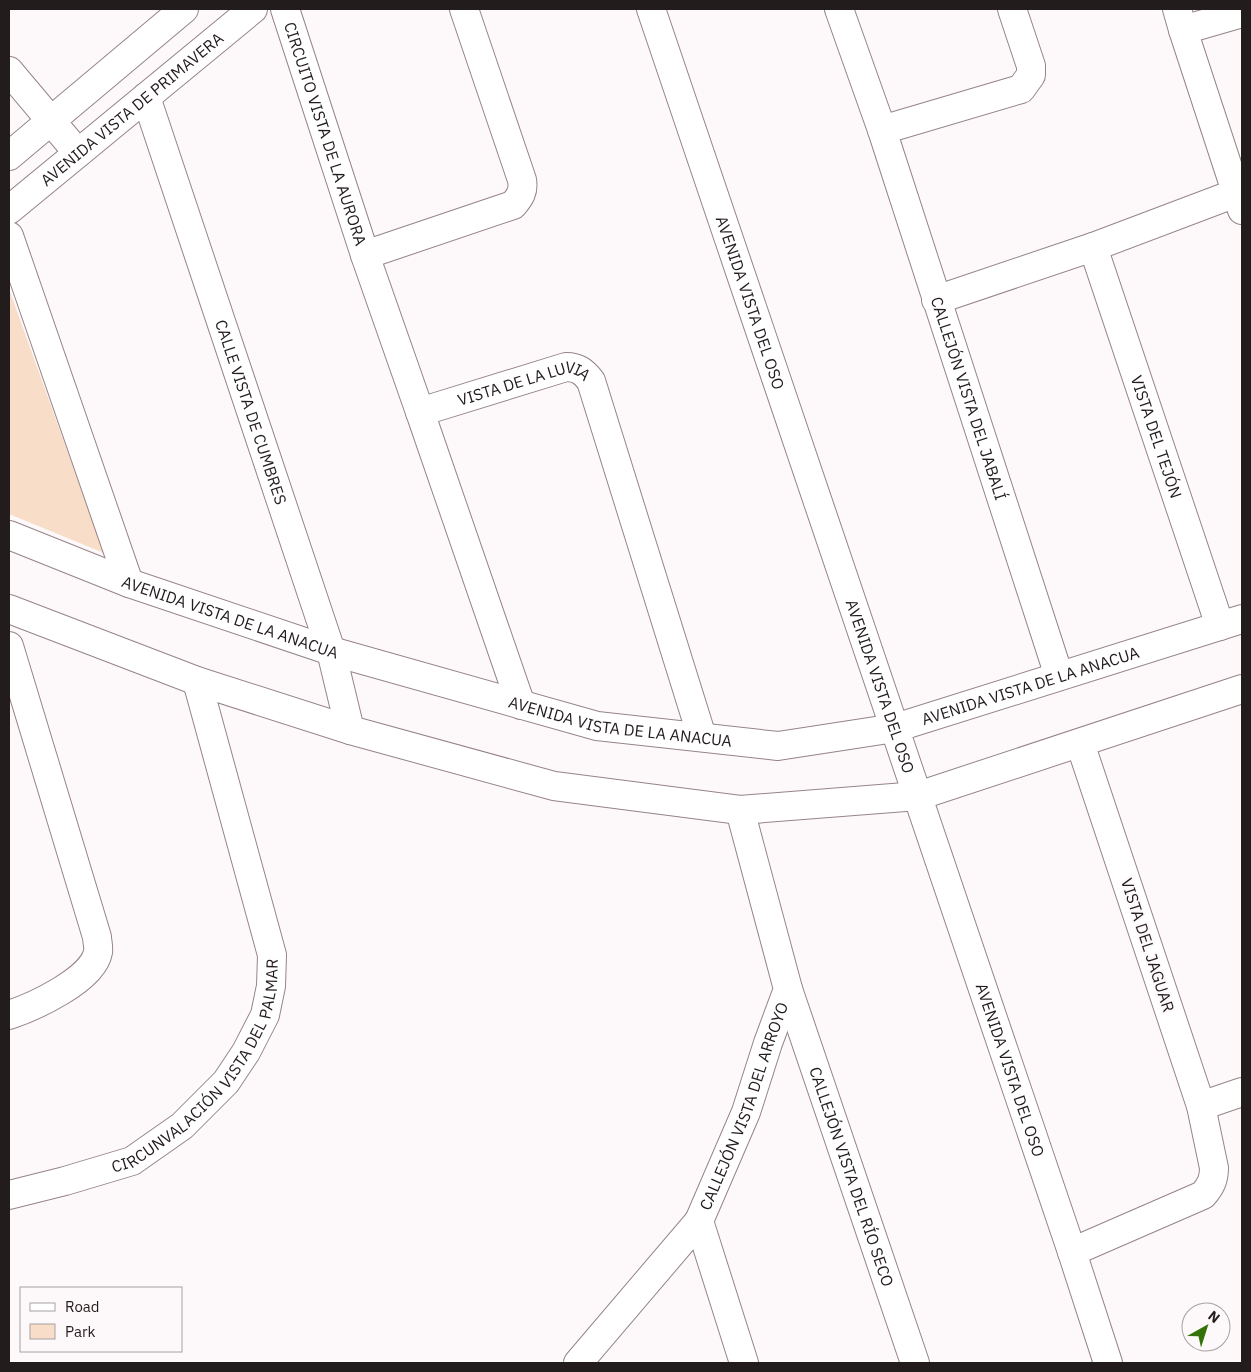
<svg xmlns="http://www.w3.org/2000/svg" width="1251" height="1372" font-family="'IBM Plex Sans',sans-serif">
<rect width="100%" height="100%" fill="#fdf9fa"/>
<path fill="#f8ddc8" d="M9,289L104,553L9,514Z"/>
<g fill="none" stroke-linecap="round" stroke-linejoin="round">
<g stroke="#968487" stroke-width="30">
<g id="street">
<path id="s1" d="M285,9L365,255L513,205C520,197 524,191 522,180L464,9"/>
<path id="s2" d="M651,9L1072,1252L1108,1363"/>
<path d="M839,9L882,130L1021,89L1031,75V66L1012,9"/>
<path d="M1177,9L1183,30L1242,13"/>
<path d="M1183,30L1242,210"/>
<path d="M9,71L78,153"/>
<path id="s3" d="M146,97L331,651L350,730"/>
<path id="s4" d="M882,130L1059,676"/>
<path d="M9,236L129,583"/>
<path id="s5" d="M1093,247L1220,626"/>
<path d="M365,255L420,412"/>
<path d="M936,300L1093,247L1236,193"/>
<path d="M9,646L97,937C97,941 99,948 98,952C93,980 33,1007 9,1015"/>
<path id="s6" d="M521,705L420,412L566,367C578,367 584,372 591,381L702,737"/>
<path id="s7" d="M788,989L915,1363"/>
<path d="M1201,1106L1242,1092"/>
<path id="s8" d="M9,1195L65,1181L132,1161L182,1126L226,1082L246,1052L265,1015L271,986L272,955L197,681"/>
<path d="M699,1221L744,1363"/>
<path d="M1072,1252L1203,1195C1211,1186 1214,1179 1214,1168L1201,1106L1080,743"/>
<path id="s9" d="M578,1363L699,1221L746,1112L768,1043L788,989L740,810"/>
</g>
</g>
<g stroke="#968487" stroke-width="30">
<g id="secondary">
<path d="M9,156L184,9"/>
<path id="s10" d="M9,210L253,9"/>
<path id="s11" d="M9,535L129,583L331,651L597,726L778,746L895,728L1242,619"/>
<path d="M9,609L197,681L350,730L554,786L740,810L918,796L1242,689"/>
</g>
</g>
<use href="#street" stroke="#fff" stroke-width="28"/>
<use href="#secondary" stroke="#fff" stroke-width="28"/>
</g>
<g text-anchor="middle" stroke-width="4.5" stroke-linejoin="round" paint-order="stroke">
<g font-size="16" fill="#231c1d" stroke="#fdf9fa">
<text dy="6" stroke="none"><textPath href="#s10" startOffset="159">AVENIDA VISTA DE PRIMAVERA</textPath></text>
<text dy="6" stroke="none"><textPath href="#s1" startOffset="131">CIRCUITO VISTA DE LA AURORA</textPath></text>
<text dy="6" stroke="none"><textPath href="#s2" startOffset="310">AVENIDA VISTA DEL OSO</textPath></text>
<text dy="6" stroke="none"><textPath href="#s6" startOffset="419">VISTA DE LA LUVIA</textPath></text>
<text dy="6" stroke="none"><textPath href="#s4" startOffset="282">CALLEJÓN VISTA DEL JABALÍ</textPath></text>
<text dy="6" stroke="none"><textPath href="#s3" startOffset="332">CALLE VISTA DE CUMBRES</textPath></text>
<text dy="6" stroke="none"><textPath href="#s5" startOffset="200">VISTA DEL TEJÓN</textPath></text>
<text dy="6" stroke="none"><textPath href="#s11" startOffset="236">AVENIDA VISTA DE LA ANACUA</textPath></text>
<text dy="6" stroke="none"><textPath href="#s11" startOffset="1061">AVENIDA VISTA DE LA ANACUA</textPath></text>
<text dy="6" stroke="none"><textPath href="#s2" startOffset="715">AVENIDA VISTA DEL OSO</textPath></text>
<text dy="6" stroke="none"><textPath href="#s11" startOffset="641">AVENIDA VISTA DE LA ANACUA</textPath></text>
<text transform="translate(1148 945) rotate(72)" y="6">VISTA DEL JAGUAR</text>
<text dy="6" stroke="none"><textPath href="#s8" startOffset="246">CIRCUNVALACIÓN VISTA DEL PALMAR</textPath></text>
<text dy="6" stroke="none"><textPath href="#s2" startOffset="1120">AVENIDA VISTA DEL OSO</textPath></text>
<text dy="6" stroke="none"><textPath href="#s9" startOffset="310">CALLEJÓN VISTA DEL ARROYO</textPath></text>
<text dy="6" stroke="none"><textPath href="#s7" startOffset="198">CALLEJÓN VISTA DEL RÍO SECO</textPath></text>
</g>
</g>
<rect width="1251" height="1372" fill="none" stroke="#231c1d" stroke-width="20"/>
<rect x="20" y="1287" width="162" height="65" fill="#fdf9fa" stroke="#a6a1a2"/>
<rect x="30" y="1303" width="25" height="8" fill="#ffffff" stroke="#a6a1a2"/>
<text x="65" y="1312" font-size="15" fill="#231c1d">Road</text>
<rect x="30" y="1324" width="25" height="15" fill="#f8ddc8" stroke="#a6a1a2"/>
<text x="65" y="1337" font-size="15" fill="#231c1d">Park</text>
<g transform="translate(1206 1327) rotate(39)"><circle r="24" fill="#fdf9fa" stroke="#a6a1a2"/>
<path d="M0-4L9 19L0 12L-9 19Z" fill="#35730a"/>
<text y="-8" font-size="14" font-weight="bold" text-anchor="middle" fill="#231c1d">N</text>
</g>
</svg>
